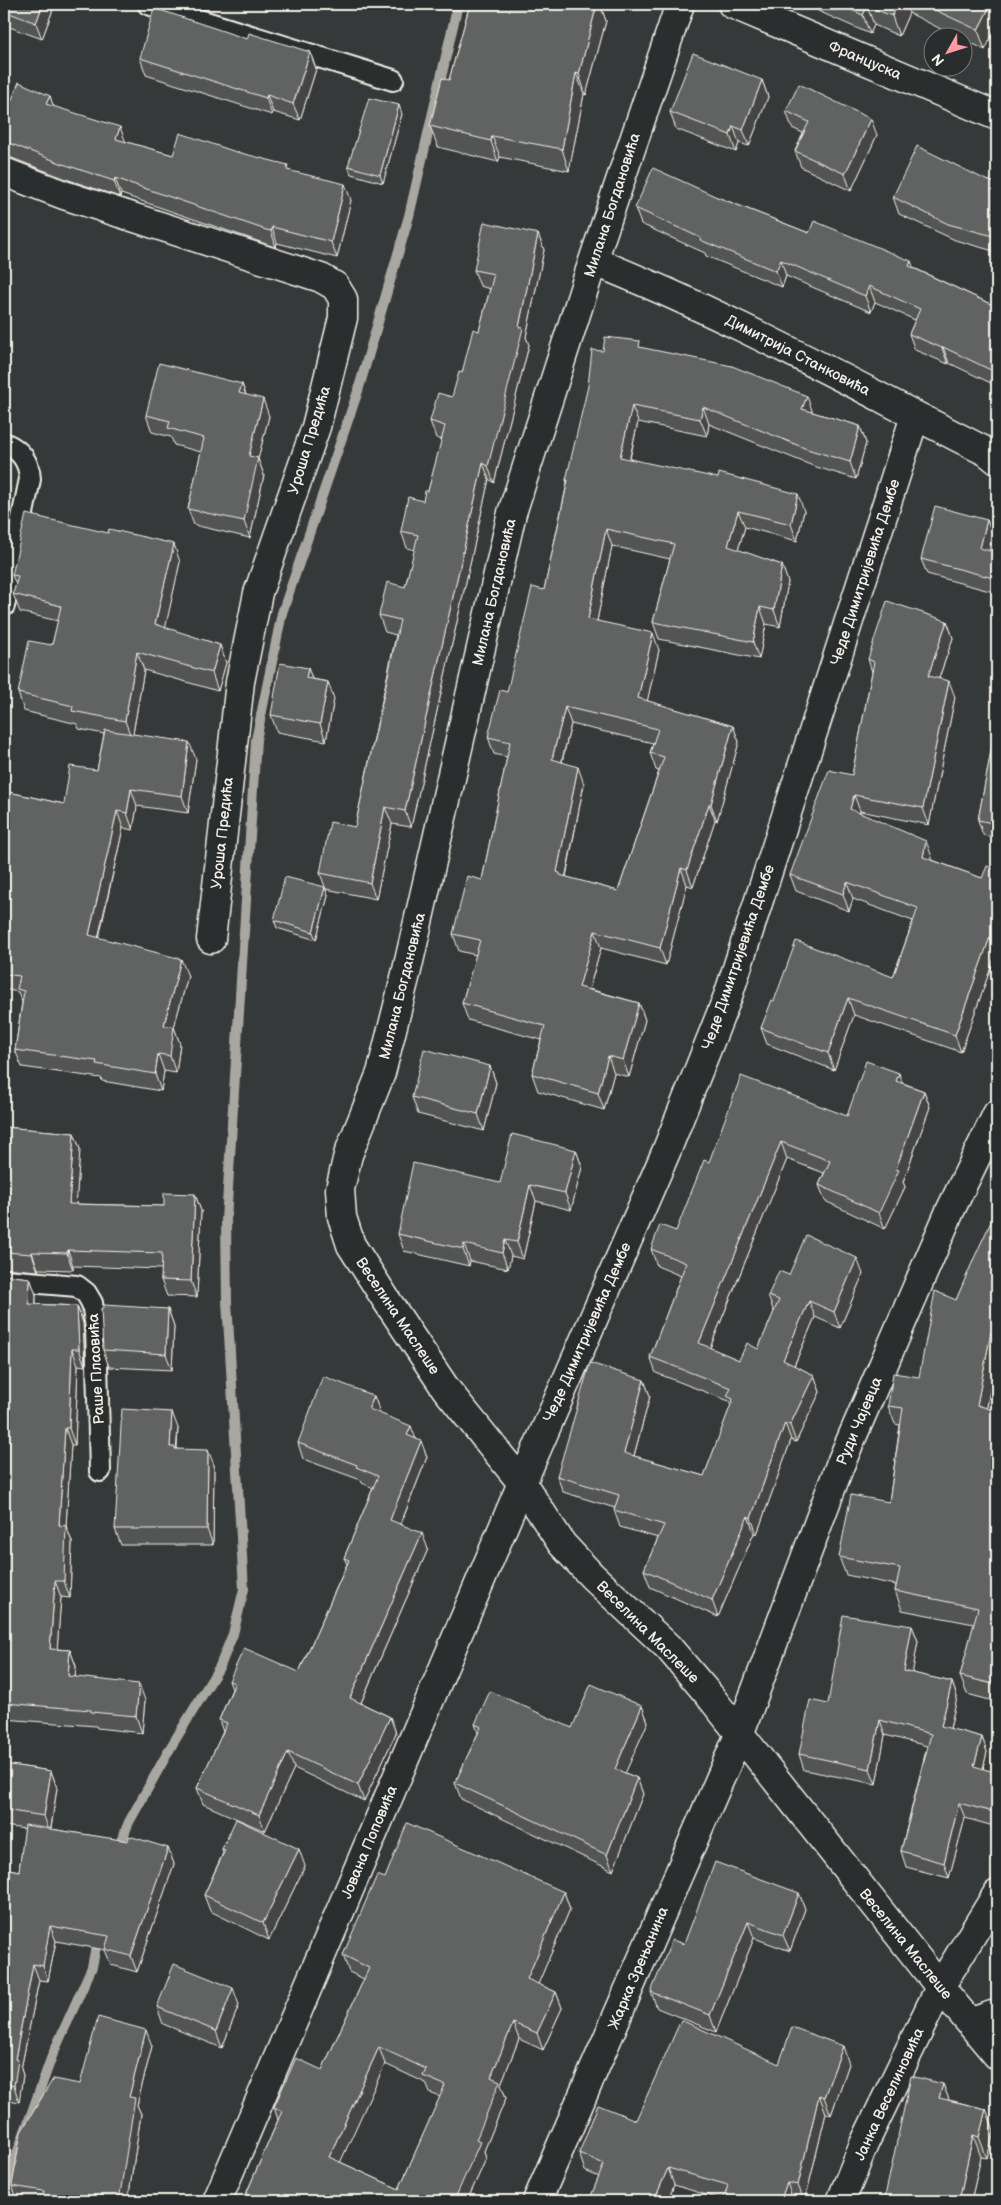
<svg xmlns="http://www.w3.org/2000/svg" width="1001" height="2205" font-family="'Balsamiq Sans',sans-serif">
<rect width="100%" height="100%" fill="#363939"/>
<filter id="ink" filterUnits="userSpaceOnUse"><feTurbulence type="fractalNoise" baseFrequency=".02" numOctaves="2"/><feDisplacementMap in="SourceGraphic" scale="10" xChannelSelector="R" yChannelSelector="G"/><feConvolveMatrix kernelMatrix="1 2 1 2 8 2 1 2 1" color-interpolation-filters="sRGB"/></filter>
<g filter="url(#ink)">
<g fill="none" stroke-linecap="round" stroke-linejoin="round">
<path stroke="#a8a7a1" stroke-width="10" d="M117,1851L129,1822L172,1745L220,1666L233,1634L244,1589L227,1301L226,1220L256,740L282,613L358,391L409,216L458,4
M4,2190L52,2056L92,1967L98,1936"/>
<g stroke="#f4f1e8" stroke-width="24">
<path id="lane" d="M148,4L393,80
M4,443C21,450 29,461 30,479L4,606
M4,1280L77,1286L86,1293L92,1303L96,1328L100,1471"/>
</g>
<g stroke="#f4f1e8" stroke-width="31">
<path id="street" d="M680,4L593,261L512,513L407,970L381,1073L348,1155L340,1189L342,1217L351,1245L387,1301L446,1389L522,1483L562,1544L592,1576L668,1647L709,1695L940,1987L997,2055
M732,4L997,116
M4,172L64,195L321,278L335,286L343,299V318L316,427L258,593L240,682L211,939
M593,261C729,315 856,386 987,452L997,460
M970,2023L992,2015H997
M217,2201L522,1483L666,1152L728,996L915,416
M537,2201L739,1735L840,1465L950,1211L997,1114
M841,2201L864,2144L940,1987L997,1894"/>
</g>
<use href="#lane" stroke="#2a2d2e" stroke-width="20"/>
<use href="#street" stroke="#2a2d2e" stroke-width="28"/>
</g>
<path fill="#535554" stroke="#f4f1e8" fill-rule="evenodd" d="M4,4H55L42,39L4,25Z
M470,4H600L606,21L586,95L584,94L569,171L500,157L498,162L438,147L430,126L449,80Z
M815,4H997L985,50L964,39V38H959L909,13L899,36L874,25L870,34L818,11Z
M247,39L310,52L316,69L300,120L273,112L272,115L146,75L140,58Z
M762,80L768,97L749,146L739,143L736,152L676,129L670,112Z
M50,96L53,106L126,142L173,155L291,171L351,200L337,258L277,243L276,247L272,246L121,194L120,197L69,180L4,155V100L11,102Z
M786,111L877,135L851,191L801,167L795,151L803,133L792,128Z
M402,114L383,183L351,174L348,166Z
M986,180L997,183V252L955,240L899,214L893,197Z
M717,197L809,233L914,268L997,307V386L949,363L948,364L915,350L909,334L915,320L875,302L871,312L786,276L782,287L706,256L705,253L641,224L635,208Z
M538,234L544,250L526,337L529,345L494,483L489,479L411,827L392,824L376,899L326,889L328,896L316,940L277,928L274,920L325,887L320,873L355,827L396,635L385,632L379,615L405,587L415,550L407,548L401,531L423,501L428,491L442,440L436,438L430,421L452,397L479,331L490,289L480,286L474,270Z
M642,348L812,412L860,426L866,443L856,479L813,466L709,424L707,436L638,422L630,459L804,511L797,541L745,527L738,550L782,565L788,582L780,627L766,624L759,659L659,639L653,622L670,559L612,546L597,621L659,650L647,701L733,726L739,742L717,821L715,820L693,887L687,885L666,965L601,948L589,989L639,1003L645,1020L629,1077L614,1073L604,1110L538,1091L532,1074L541,1040L468,1020L462,1003L476,955L459,951L453,934L482,880L507,757L494,754L488,737L507,692L544,590L567,483L566,480L603,351ZM571,724L653,743L650,753L656,770L659,771L618,891L566,877L584,784L562,762Z
M242,384L246,395L269,416L258,459L264,475L250,538L194,525L188,509L201,452L174,445L171,437L152,432L146,415Z
M987,520L993,535L989,551L997,553V593L927,574L921,559Z
M180,562L165,628L220,645L226,663L218,691L144,670L133,734L196,759L188,813L137,806L133,830L123,828L99,938L188,976L174,1027L180,1044L176,1073L164,1071L161,1091L102,1081L101,1078L22,1067L15,1050L22,1002L18,992L4,989V791L64,804L97,770L104,734L79,729L77,724L24,711L18,693L52,645L58,621L20,612L13,594L16,585L12,575Z
M947,621L953,638L939,678L955,697L929,825L860,811V813L932,857V860L982,878L997,870V954L996,953L961,1052L854,1015L834,1070L767,1044L761,1028L774,1001L893,977L913,921L853,899L849,911L796,891L790,875L852,775L872,672L868,659Z
M308,668L312,679L328,682L334,699L326,741L277,732L271,715Z
M997,720V838L983,835L978,820Z
M490,1066L496,1083L484,1131L418,1114L412,1097Z
M903,1083L924,1091L930,1107L903,1182L905,1187L885,1229L825,1201L819,1185L824,1173L787,1159L710,1348L739,1360L758,1349L774,1312L768,1296L789,1275L863,1274L840,1328L815,1317L794,1366L814,1375L820,1392L796,1442L791,1440L757,1534L754,1533L718,1617L650,1587L644,1570L658,1538L620,1527L614,1510L615,1508L563,1492L557,1476L644,1380L650,1396L634,1456L704,1476L731,1405L729,1401L656,1373L650,1357L681,1276L657,1266L651,1249L676,1231L709,1162L847,1116Z
M4,1127L74,1133L80,1149L76,1204L164,1206L195,1194L201,1211L197,1297L167,1296L161,1280L162,1269L73,1266V1270L38,1269V1271L4,1268Z
M576,1150L582,1167L571,1210L536,1201L523,1259L511,1256L508,1269L470,1261L469,1266L404,1251L398,1234L500,1183Z
M997,1209V1351L987,1408L997,1411V1702L967,1694L960,1676L974,1624L902,1610L895,1591L896,1585L846,1575L839,1557L889,1502L900,1425L895,1424L888,1406L919,1377L956,1300Z
M4,1275L30,1278L36,1295V1304L77,1306L83,1323L85,1366L78,1365L75,1445H71L66,1526L72,1542L70,1598L61,1597L57,1649L70,1650L76,1666L75,1677L145,1700L142,1733L97,1728L96,1726L4,1719Z
M168,1309L174,1326L172,1370L109,1367L103,1350Z
M374,1396L380,1412L379,1413L416,1438L427,1457L401,1524L428,1549L361,1703L390,1717L396,1733L364,1801L294,1768L265,1831L203,1804L197,1788L223,1732L219,1720L232,1689L229,1681L299,1672L347,1564L344,1558L373,1488L362,1483L361,1480L303,1459L298,1443Z
M178,1428L177,1449L214,1465L213,1545H121L115,1529Z
M912,1626L918,1641L912,1673L952,1682L957,1697L950,1729L982,1737L987,1752L983,1769L997,1773V1827L965,1818L949,1878L906,1867L901,1851L927,1746L885,1735L876,1784L804,1770L799,1754L828,1704Z
M642,1706L648,1722L625,1773L637,1778L643,1794L613,1871L461,1799L455,1783L478,1733L475,1724L572,1728Z
M4,1764L51,1771L57,1788L51,1829L168,1848L174,1864L137,1972L111,1965L105,1950L56,1941L48,1981L39,1980L21,2069L23,2075L19,2102L4,2099V1868L19,1871L25,1829L4,1826Z
M222,1849L305,1866L269,1940L210,1911L204,1895L223,1853Z
M385,1878L564,1892L570,1909L538,1984L556,1992L562,2008L543,2050L519,2039L501,2084L506,2098L484,2151L486,2159L467,2201H243L278,2120L274,2107L322,2070L364,1979L349,1972L343,1955ZM385,2064L426,2083L430,2093L440,2097L399,2189L340,2162Z
M799,1893L805,1909L790,1951L754,1938L716,2032L657,2008L651,1992L684,1944Z
M239,2005L222,2048L163,2024L157,2007Z
M152,2046L137,2105L141,2114L128,2201H18L12,2186L80,2084Z
M779,2064H849L831,2115L826,2113L805,2201H797L793,2200H723L674,2185L668,2201H589L599,2177L585,2171L579,2153L636,2120Z
M943,2084L949,2100L986,2109L994,2131L987,2158L981,2157L971,2201Z"/>
<path fill="#444545" stroke="#f4f1e8" d="M43,4H55L42,39L36,23Z
M597,4H600L606,21L586,95L579,74Z
M898,4H905L909,13L899,36L892,16Z
M991,4H997V25L985,50L978,30Z
M867,6L874,25L870,34L863,15Z
M310,52L316,69L300,120L293,104Z
M576,73L584,94L569,171L562,149Z
M762,80L768,97L749,146L743,130Z
M267,95L273,112L272,115L266,98Z
M50,96L55,112L46,104Z
M399,105L402,114L383,183L380,175Z
M871,119L877,135L851,191L845,174Z
M733,126L739,143L736,152L730,135Z
M120,127L126,143L116,139Z
M492,136L500,157L498,162L491,141Z
M115,178L121,194L120,197L114,181Z
M345,184L351,200L337,258L331,242Z
M272,227L277,243L276,247L271,231Z
M538,234L544,250L526,337L529,345L494,483L488,466L519,327Z
M781,260L786,276L782,287L776,271Z
M911,261L917,277L909,266Z
M869,286L875,302L871,312L865,296Z
M943,347L949,363L948,364L942,348Z
M242,384L248,401L239,393Z
M807,396L813,413L802,409Z
M263,399L269,416L258,459L264,475L250,538L244,521L249,456Z
M632,406L638,422L626,474L620,457Z
M703,407L709,424L707,436L700,419Z
M860,426L866,443L856,479L850,462Z
M483,463L489,479L411,827L405,811Z
M798,494L804,511L797,541L791,524Z
M738,511L745,527L734,563L728,546Z
M987,520L993,535L986,563L980,548Z
M606,529L612,546L594,636L588,619Z
M174,544L180,562L162,643L155,624Z
M782,565L788,582L780,627L774,610Z
M760,607L766,624L759,659L753,642Z
M947,621L953,638L934,692L928,676Z
M653,633L659,650L644,715L638,698Z
M220,645L226,663L218,691L212,673Z
M137,652L144,670L132,739L125,721Z
M308,668L314,684L306,678Z
M949,681L955,697L929,825L923,808Z
M328,682L334,699L326,741L320,724Z
M565,707L571,724L558,776L552,759Z
M733,726L739,742L717,821L711,804Z
M189,742L196,759L188,813L182,796Z
M578,767L584,784L564,884L557,872Z
M131,789L137,806L133,830L127,813Z
M854,795L860,811L856,825L850,809Z
M709,804L715,820L693,887L687,870Z
M385,807L392,824L376,899L370,883Z
M117,811L123,828L95,952L89,935Z
M926,841L932,857L929,873L923,857Z
M681,868L687,885L666,965L660,948Z
M847,882L853,899L849,911L843,894Z
M325,887L328,896L316,940L313,932Z
M595,931L601,948L585,1003L579,987Z
M990,937L996,953L961,1052L955,1035Z
M181,959L188,976L174,1027L180,1044L176,1073L170,1056L164,1025Z
M848,998L854,1015L834,1070L828,1053Z
M639,1003L645,1020L629,1077L623,1060Z
M158,1054L164,1071L161,1091L155,1074Z
M608,1056L614,1073L604,1110L598,1093Z
M490,1066L496,1083L484,1131L478,1114Z
M899,1073L905,1090L896,1081Z
M924,1091L930,1107L903,1182L905,1187L885,1229L879,1213L896,1169Z
M74,1133L80,1149L75,1221L69,1204Z
M781,1142L787,1159L705,1360L699,1343Z
M576,1150L582,1167L571,1210L565,1193Z
M530,1185L536,1201L523,1259L517,1242Z
M195,1194L201,1211L197,1297L191,1281Z
M505,1240L511,1256L508,1269L502,1253Z
M464,1244L470,1261L469,1266L463,1249Z
M68,1250L73,1266V1270L67,1253Z
M32,1252L38,1269V1271L32,1254Z
M857,1258L863,1274L840,1328L834,1312Z
M30,1278L36,1295L35,1320L29,1304Z
M809,1301L815,1317L789,1377L783,1360Z
M77,1306L83,1323L85,1366L79,1349Z
M168,1309L174,1326L172,1370L166,1354Z
M991,1332L997,1349V1351L984,1423L977,1405Z
M72,1349L78,1365L75,1445L69,1428Z
M814,1375L820,1392L796,1442L790,1425Z
M644,1380L650,1396L630,1470L624,1453Z
M374,1396L380,1412L375,1426L369,1409Z
M172,1412L178,1428L176,1451L170,1447Z
M785,1423L791,1440L757,1534L751,1518Z
M411,1426L417,1442L407,1435Z
M65,1428L71,1445L66,1526L72,1542L70,1598L64,1581L59,1525Z
M421,1441L427,1457L396,1536L390,1520Z
M208,1450L214,1465L213,1545L207,1529Z
M748,1516L754,1533L718,1617L712,1600Z
M422,1533L428,1549L356,1714L350,1698Z
M55,1581L61,1597L56,1665L50,1649Z
M912,1626L918,1641L910,1686L904,1671Z
M70,1650L76,1666L74,1692L68,1676Z
M952,1682L957,1697L947,1742L941,1726Z
M139,1684L145,1700L142,1733L136,1716Z
M642,1706L648,1722L620,1785L615,1769Z
M390,1717L396,1733L364,1801L358,1785Z
M880,1720L885,1735L876,1784L870,1769Z
M982,1737L987,1752L980,1781L974,1766Z
M288,1752L294,1768L265,1831L259,1815Z
M51,1771L57,1788L50,1833L44,1816Z
M637,1778L643,1794L613,1871L607,1855Z
M997,1798V1823L993,1812Z
M959,1803L965,1818L949,1878L944,1863Z
M168,1848L174,1864L137,1972L131,1956Z
M299,1849L305,1866L269,1940L263,1923Z
M564,1892L570,1909L533,1996L527,1979Z
M799,1893L805,1909L790,1951L783,1935Z
M748,1922L754,1938L716,2032L710,2015Z
M50,1926L56,1941L48,1981L43,1966Z
M33,1964L39,1980L21,2069L23,2075L19,2102L14,2086L15,2059Z
M233,1988L239,2005L222,2048L216,2031Z
M556,1992L562,2008L543,2050L537,2033Z
M513,2023L519,2039L501,2084L506,2098L484,2151L486,2159L467,2201H454L476,2140L491,2077Z
M146,2030L152,2046L137,2105L141,2114L128,2201H119L129,2097Z
M843,2046L849,2064L831,2115L824,2097Z
M379,2047L385,2064L335,2174L329,2157Z
M943,2084L951,2105L939,2098Z
M819,2095L826,2113L805,2201H804L798,2185Z
M986,2109L994,2131L987,2158L979,2137Z
M973,2135L981,2157L971,2201H959Z
M668,2168L674,2185L668,2201H654Z
M787,2183L793,2200V2201H780Z"/>
<path fill="#616362" stroke="#f4f1e8" fill-rule="evenodd" d="M4,4H43L36,23L4,11Z
M470,4H597L579,74L576,73L562,149L492,136L491,141L430,126L442,78L449,80Z
M837,4H898L892,16L867,6L863,15Z
M922,4H991L978,30Z
M154,8L247,39L249,33L310,52L293,104L267,95L266,98L140,58Z
M693,53L762,80L743,130L733,126L730,135L670,112Z
M19,82L50,96L46,104L120,127L116,139L173,155L180,133L233,151L288,165L287,170L345,184L331,242L272,227L271,231L266,230L115,178L114,181L63,164L4,141V100L11,102Z
M799,84L871,119L845,174L795,151L809,122L786,111Z
M369,98L399,105L380,175L348,166Z
M917,146L986,180L997,183V237L948,224L893,197Z
M653,168L717,197L809,233L814,221L911,261L909,266L997,307V373L943,347L942,348L909,334L920,309L869,286L865,296L781,260L776,271L700,240L701,238L635,208Z
M484,222L538,234L519,327L523,328L488,466L483,463L405,811L385,807L370,883L320,873L330,822L355,827L400,620L379,615L387,582L405,587L418,535L401,531L408,497L423,501L425,491H428L445,426L430,421L438,393L452,397L459,372L462,373L473,329L479,331L494,274L474,270Z
M605,337L640,341L639,347L732,366L807,396L802,409L860,426L850,462L807,449L703,407L700,419L632,406L620,457L718,478L719,473L798,494L791,524L738,511L728,546L782,565L774,610L760,607L753,642L653,622L674,544L606,529L588,619L653,633L638,698L733,726L711,804H709L687,870L681,868L660,948L595,931L579,987L639,1003L623,1060L608,1056L598,1093L532,1074L545,1026L462,1003L480,940L453,934L467,876L482,880L510,742L488,737L500,690L507,692L532,587L544,590L568,480H566L588,386L592,350L603,351ZM565,707L658,729L650,753L664,757L618,891L560,875V873L557,872L578,767L552,759Z
M159,363L242,384L239,393L263,399L249,456L258,458L244,521L188,509L204,438L168,428L170,421L146,415Z
M935,506L987,520L980,548L997,553V579L921,559Z
M26,514L108,533L109,529L174,544L155,624L220,645L212,673L137,652L125,721L72,711L73,706L18,693L29,641L52,645L61,606L13,594L18,576L12,575Z
M887,601L947,621L928,676L949,681L923,808L854,795L850,809L926,841L923,857L982,878L987,866L997,870V940L990,937L955,1035L848,998L828,1053L761,1028L772,1000L774,1001L796,941L893,977L918,908L847,882L843,894L790,875L829,770L852,775L874,662L868,659Z
M280,663L308,668L306,678L328,682L320,724L271,715Z
M997,720V824L978,820Z
M105,730L189,742L182,796L131,789L127,813L117,811L89,935L181,959L164,1025L174,1027L170,1056L158,1054L155,1074L96,1064L97,1061L15,1050L24,991L17,989L20,976L4,974V791L64,804L70,766L97,770Z
M285,877L325,887L313,932L274,920Z
M424,1049L490,1066L478,1114L412,1097Z
M866,1061L899,1073L896,1081L924,1091L896,1169L899,1170L879,1213L819,1185L830,1161L781,1142L699,1343L739,1360L747,1343L758,1349L779,1300L768,1296L779,1271L789,1275L806,1235L857,1258L834,1312L809,1301L783,1360L814,1375L790,1425L785,1423L751,1518L748,1516L712,1600L644,1570L664,1525L614,1510L619,1495L557,1476L590,1363L644,1380L624,1453L704,1476L733,1399L727,1396L731,1388L650,1357L686,1263L651,1249L660,1225L676,1231L704,1160L709,1162L741,1076L847,1116Z
M4,1127L74,1133L69,1204L164,1206V1193L195,1194L191,1281L161,1280L162,1253L68,1250L67,1253L32,1252V1254L4,1252Z
M512,1134L576,1150L565,1193L530,1185L517,1242L505,1240L502,1253L464,1244L463,1249L398,1234L413,1163L500,1183Z
M997,1209V1333L991,1332L977,1405L997,1411V1685L960,1676L978,1608L895,1591L900,1568L839,1557L851,1495L889,1502L903,1408L888,1406L893,1373L919,1377L935,1291L956,1300L975,1256Z
M4,1275L30,1278L29,1304L77,1306L79,1349H72L69,1428H65L59,1525L66,1526L64,1581H55L50,1649L70,1650L68,1676L139,1684L136,1716L91,1712V1710L4,1703Z
M104,1305L168,1309L166,1354L103,1350L101,1308H103Z
M323,1376L374,1396L369,1409L411,1426L407,1435L421,1441L390,1520L422,1533L350,1698L390,1717L358,1785L288,1752L259,1815L197,1788L227,1723L219,1720L235,1683L229,1681L244,1648L299,1672L349,1560L344,1558L378,1476L356,1467L357,1465L298,1443Z
M122,1409L172,1412L170,1447H175V1449L208,1450L207,1529H115Z
M843,1615L912,1626L904,1671L952,1682L941,1726L982,1737L974,1766L997,1773V1798L993,1812L959,1803L944,1863L901,1851L931,1734L880,1720L870,1769L799,1754L810,1700L828,1704Z
M591,1684L642,1706L615,1769L637,1778L607,1855L455,1783L481,1727L475,1724L490,1691L572,1728Z
M4,1764L51,1771L44,1816L4,1810Z
M236,1819L299,1849L263,1923L204,1895L225,1850L222,1849Z
M407,1823L564,1892L527,1979L556,1992L537,2033L513,2023L491,2077L500,2081L476,2140L480,2142L454,2201H243L282,2111L274,2107L296,2058L322,2070L369,1968L343,1955L377,1875L385,1878ZM379,2047L426,2069L423,2076L445,2085L399,2189L329,2157Z
M25,1825L128,1841L129,1836L168,1848L131,1956L105,1949L109,1936L50,1926L43,1966L33,1964L15,2059L18,2060L14,2086L4,2084V1868L19,1871Z
M715,1862L799,1893L783,1935L748,1922L710,2015L651,1992L672,1940L684,1944Z
M174,1964L233,1988L216,2031L157,2007Z
M98,2017L146,2030L129,2097L135,2098L119,2201H43L44,2191L12,2186L21,2132L53,2079L80,2084Z
M681,2020L779,2064L792,2027L843,2046L824,2097L819,2095L798,2185L787,2183L780,2201H723L728,2185L668,2168L654,2201H589L604,2164L579,2153L598,2105L636,2120Z
M911,2076L943,2084L939,2098L986,2109L979,2137L973,2135L959,2201H884Z"/>
</g>
<g text-anchor="middle" stroke-width="5" stroke-linejoin="round" paint-order="stroke">
<g font-size="15" fill="#f4f1e8" stroke="#2a2d2e">
<text transform="translate(865 60) rotate(23)" y="5">Француска</text>
<text transform="translate(612 205) rotate(-72)" y="5">Милана Богдановића</text>
<text transform="translate(798 355) rotate(27)" y="5">Димитрија Станковића</text>
<text transform="translate(309 440) rotate(-73)" y="5">Уроша Предића</text>
<text transform="translate(865 572) rotate(-72)" y="5">Чеде Димитријевића Дембе</text>
<text transform="translate(494 592) rotate(-77)" y="5">Милана Богдановића</text>
<text transform="translate(222 833) rotate(-84)" y="5">Уроша Предића</text>
<text transform="translate(738 957) rotate(-71)" y="5">Чеде Димитријевића Дембе</text>
<text transform="translate(402 986) rotate(-76)" y="5">Милана Богдановића</text>
<text transform="translate(398 1316) rotate(56)" y="5">Веселина Маслеше</text>
<text transform="translate(587 1332) rotate(-66)" y="5">Чеде Димитријевића Дембе</text>
<text transform="translate(96 1369) rotate(-93)" y="5">Раше Плаовића</text>
<text transform="translate(859 1421) rotate(-67)" y="5">Руди Чајевца</text>
<text transform="translate(648 1632) rotate(45)" y="5">Веселина Маслеше</text>
<text transform="translate(369 1842) rotate(-67)" y="5">Јована Поповића</text>
<text transform="translate(906 1944) rotate(51)" y="5">Веселина Маслеше</text>
<text transform="translate(638 1968) rotate(-67)" y="5">Жарка Зрењанина</text>
<text transform="translate(889 2094) rotate(-65)" y="5">Јанка Веселиновића</text>
</g>
</g>
<rect width="1001" height="2205" fill="none" stroke="#2a2d2e" stroke-width="20"/>
<rect x="10" y="10" width="981" height="2185" fill="none" stroke="#f4f1e8" stroke-width="2" filter="url(#ink)"/>
<g transform="translate(948 52) rotate(231)"><circle r="24" fill="#2a2d2e" stroke="#7b7b78"/>
<path d="M0-4L9 19L0 12L-9 19Z" fill="#ff9aa2"/>
<text y="-8" font-size="14" font-weight="bold" text-anchor="middle" fill="#f4f1e8">N</text>
</g>
</svg>
